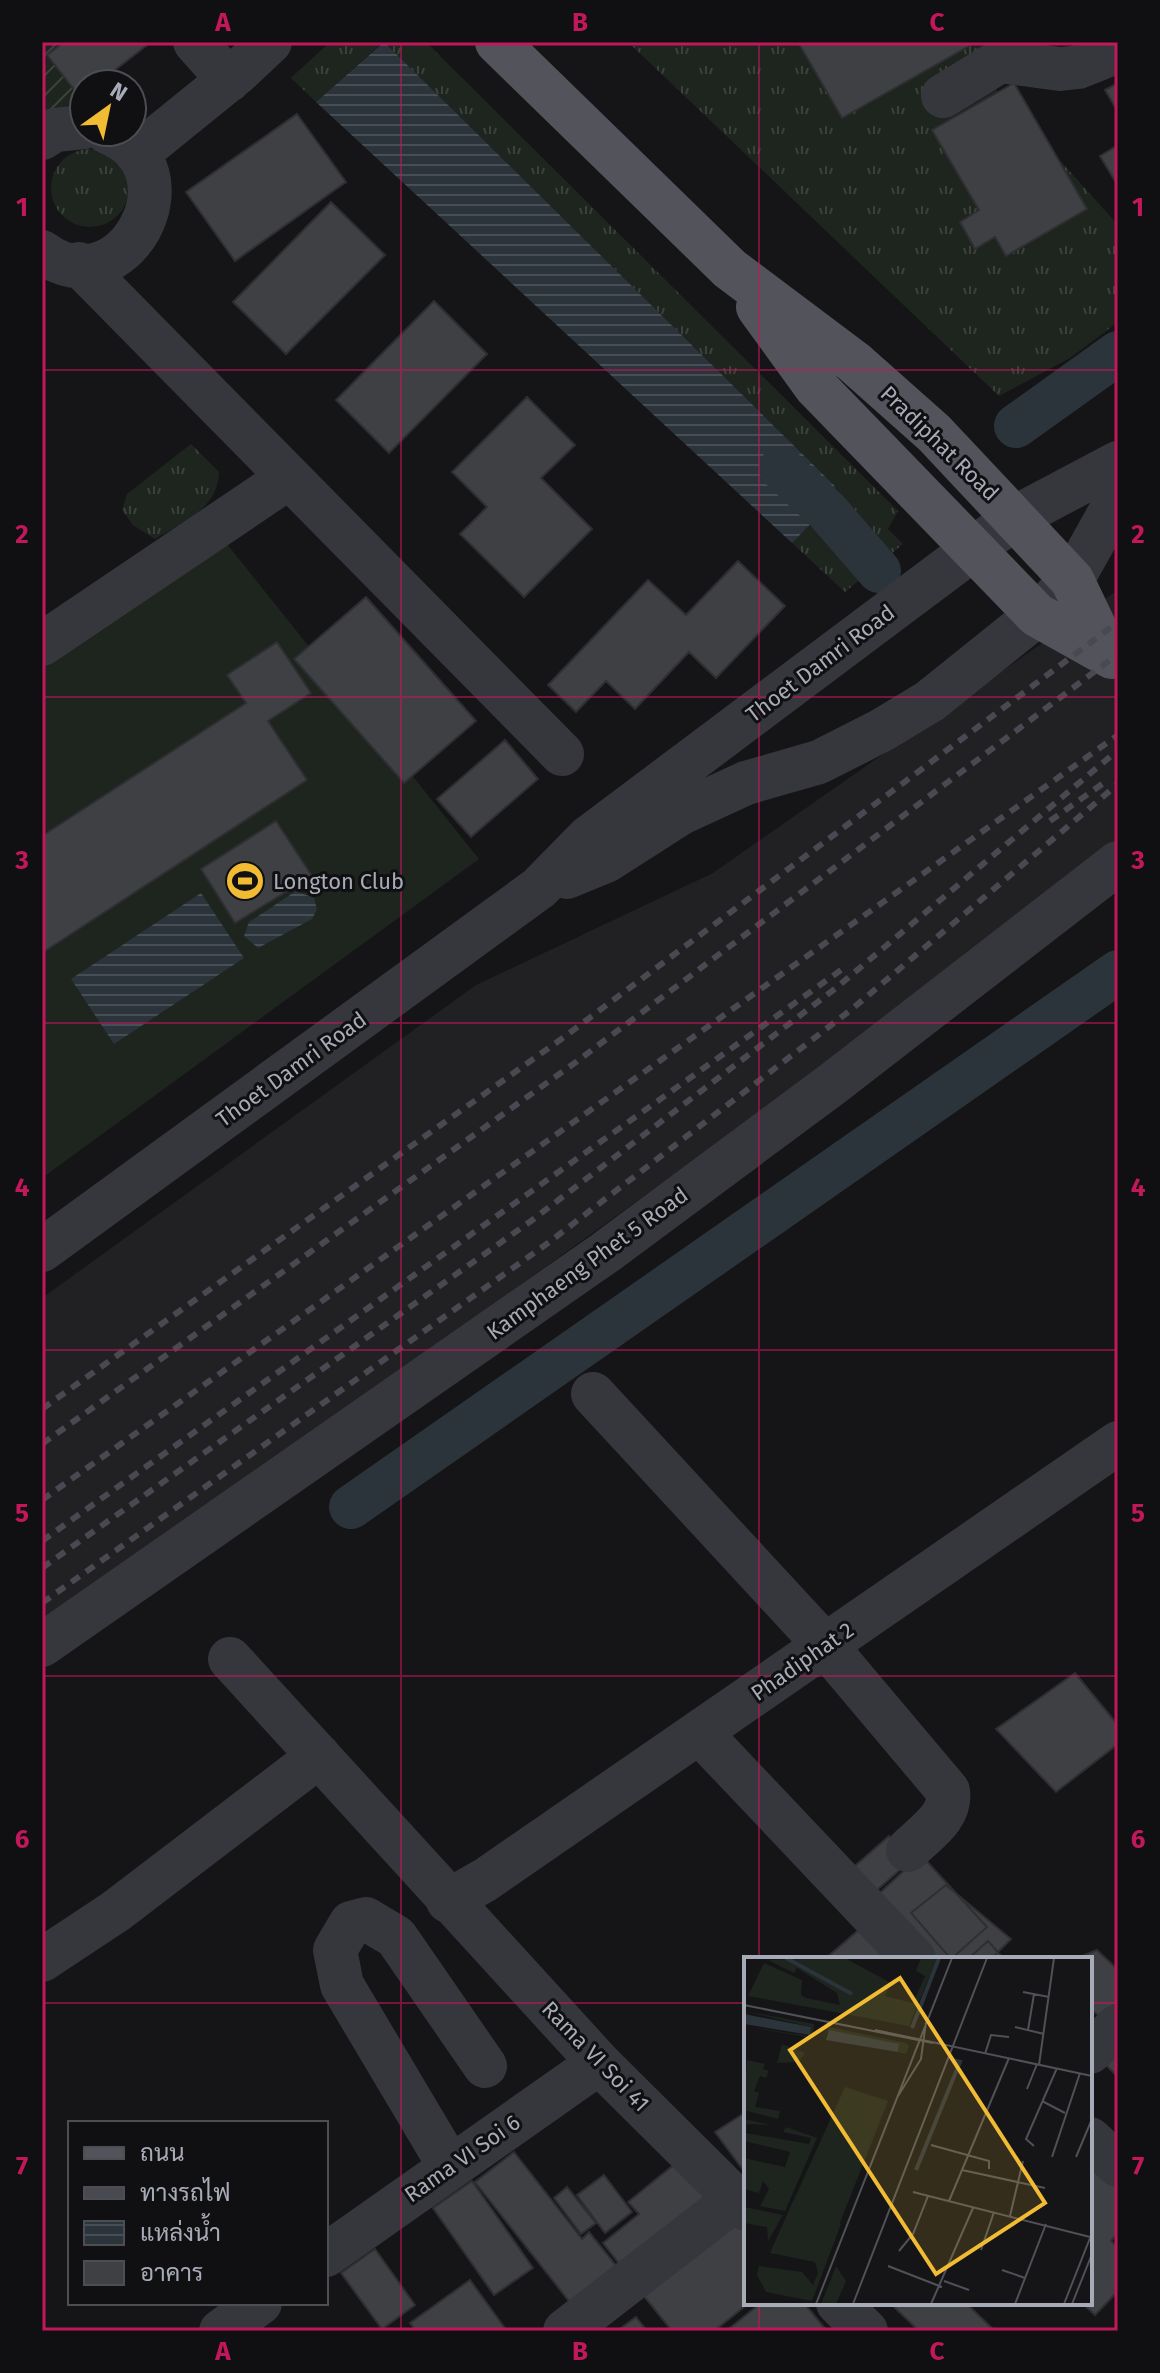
<svg xmlns="http://www.w3.org/2000/svg" width="1160" height="2373" font-family="'Fira Sans',Sarabun,sans-serif">
<defs>
<pattern id="grass-tufts" width="24" height="20" patternUnits="userSpaceOnUse" patternTransform="scale(2)"><rect width="24" height="20" fill="#1d251e"/><path d="M3 7l-1-3M5 7V3M7 7l1-3M15 17l-1-3M17 17v-4M19 17l1-3" fill="none" stroke="#3b423c"/></pattern>
<pattern id="garden-furrows" width="10" height="10" patternUnits="userSpaceOnUse" patternTransform="scale(2)"><rect width="10" height="10" fill="#1d251e"/><path d="M-1 1l2-2M0 10L10 0M9 11l2-2" fill="none" stroke="#3b423c"/></pattern>
<pattern id="water-rules" width="6" height="5" patternUnits="userSpaceOnUse" patternTransform="scale(2)"><rect width="6" height="5" fill="#2b333b"/><path d="M0 2.5h6" fill="none" stroke="#474e55"/></pattern>
</defs>
<rect width="100%" height="100%" fill="#151517"/>
<path fill="#212124" d="M1118,590V855L42,1629V1298L476,985L713,873Z"/>
<path fill="url(#grass-tufts)" d="M330,42H383L316,102L291,78Z
M384,42H426L898,511L888,529L903,544L845,592L792,543L835,486Z
M628,42H991L967,57L1118,225V322L1070,358L999,396Z
M51 188a39 39 0 1 1 78 0a39 39 0 1 1-78 0Z
M191,444L219,472C218,509 183,522 155,539L133,525L122,510L127,494Z"/>
<path fill="url(#garden-furrows)" d="M42,42H54L84,85V99L42,118Z"/>
<path fill="#1d251e" d="M227,544L479,859L42,1178V664Z"/>
<path fill="url(#water-rules)" d="M384,42L835,486L832,502L792,543L316,102Z
M296,891L314,898L317,909L312,919L258,948L244,936L249,922Z
M201,893L244,958L114,1044L71,979Z"/>
<g fill="none" stroke-linecap="round" stroke-linejoin="round">
<path stroke="#2b333b" stroke-width="44" d="M1016,426L1118,353
M781,468L827,511L879,571
M351,1507L1118,972"/>
</g>
<path fill="#3f4044" stroke="#2f2f33" stroke-width="2" d="M64,42H151L97,84H84V94L80,97L47,55Z
M798,42H976L842,118Z
M1014,83L1087,209L1006,256L995,237L975,249L960,222L979,210L932,130Z
M1118,83V112L1105,90Z
M297,114L346,182L235,261L186,192Z
M1118,145V186L1100,156Z
M331,202L385,255L286,354L233,302Z
M434,301L487,354L389,453L336,400Z
M527,397L575,445L541,478L592,529L524,597L460,534L487,507L452,472Z
M738,561L785,606L716,678L689,652L635,709L606,681L576,712L548,685L648,580L686,615Z
M366,597L476,721L404,783L294,659Z
M277,642L311,693L268,721L307,780L42,953V836L246,703L227,675Z
M505,740L538,779L471,837L437,799Z
M276,821L312,876L235,923L201,869Z
M1075,1673L1118,1725V1744L1056,1792L996,1729Z
M889,1836L910,1861L869,1897L848,1872Z
M921,1855L987,1927L951,1959H926L872,1900Z
M946,1885L1011,1939L991,1959H951L911,1913Z
M861,1928L888,1959H825Z
M988,1941L1004,1959H968Z
M1097,1950L1118,1970V2003L1103,2019L1090,2009V1959H1075Z
M1118,2047V2077L1103,2062Z
M746,2112V2170L744,2171L715,2132Z
M514,2152L582,2239L589,2232L623,2274L576,2310L475,2182Z
M681,2159L713,2199L624,2270L603,2243L639,2214L628,2202Z
M1090,2159L1118,2184V2233L1111,2241L1118,2247V2291L1095,2315L1082,2303H1090Z
M604,2175L632,2212L605,2233L577,2195Z
M472,2181L533,2268L494,2295L433,2208Z
M567,2187L596,2223L581,2234L554,2198Z
M738,2219L746,2229L749,2303L714,2331H672L643,2295Z
M375,2249L415,2305L382,2329L341,2273Z
M470,2280L507,2331H416L410,2323Z
M761,2303H804L827,2331H726Z
M890,2303H966L995,2331H919Z
M636,2317L647,2331H617Z"/>
<g fill="none" stroke-linecap="round" stroke-linejoin="round">
<path stroke="#36373c" stroke-width="44" d="M195,42L229,80
M943,96L1000,61L1060,69L1078,67L1118,51
M42,138L55,130L84,127
M137,154L237,73L270,42
M42,252C122,312 201,169 107,132
M79,264L562,754
M42,644L288,478
M567,877L606,861L681,813L746,783L819,762L882,730L930,701L1037,615L1072,580L1118,498
M42,1250L539,888L589,837L1016,517L1118,463
M593,1394L825,1645L948,1791C952,1817 925,1833 908,1850
M42,1645L606,1252L831,1085L1118,863
M230,1659L599,2063L746,2209
M699,1732L914,1959
M448,1901L485,1880L1118,1443
M42,1960L116,1911L319,1756
M1090,2052L1118,2026
M1090,2139L1118,2165
M449,2165L342,1985L335,1950L351,1923L366,1919L396,1937L485,2066
M326,2255L599,2063
M838,2303L866,2331
M221,2331L260,2303
M565,2331L736,2199"/>
<path stroke="#52535b" stroke-width="44" d="M497,42L730,269L854,362L934,433L1072,580L1107,653
M758,307L816,387L1037,615L1112,657"/>
<path stroke="#494a51" stroke-width="6" stroke-dasharray="10 8" stroke-linecap="butt" d="M1050,821L1105,782
M42,1409L560,1040L1118,622
M42,1444L576,1062L1118,654
M42,1500L1118,735
M42,1541L841,970
M42,1568L531,1221L836,988L1118,750
M42,1603L548,1243L852,1009L1118,784"/>
</g>
<path fill="none" stroke="#c2185b" stroke-width="2" stroke-opacity="0.55" d="M401,42V2331M759,42V1959M42,370H1118M42,697H1118M42,1023H1118M42,1350H1118M42,1676H1118M42,2003H746M1090,2003H1118M759,2303V2331"/>
<defs>
<g id="stadium-disc" transform="scale(2)"><circle r="9.5" fill="#f1bb33" stroke="#101012"/><path d="M0-5a6.5 5 0 1 0 0 10a6.5 5 0 1 0 0-10ZM-3.5-1.8h7v3.6h-7Z" fill="#111"/></g>
</defs>
<g fill-rule="evenodd">
<use href="#stadium-disc" x="245" y="881"/>
</g>
<g text-anchor="middle" stroke-width="6" stroke-linejoin="round" paint-order="stroke">
<g font-size="22" fill="#a7abb7" stroke="#101012">
<text transform="translate(940 443) rotate(44)" y="8">Pradiphat Road</text>
<text transform="translate(820 663) rotate(-37)" y="8">Thoet Damri Road</text>
<text transform="translate(291 1069) rotate(-36)" y="8">Thoet Damri Road</text>
<text transform="translate(587 1263) rotate(-36)" y="8">Kamphaeng Phet 5 Road</text>
<text transform="translate(802 1661) rotate(-35)" y="8">Phadiphat 2</text>
<text transform="translate(596 2056) rotate(46)" y="8">Rama VI Soi 41</text>
<text transform="translate(462 2158) rotate(-35)" y="8">Rama VI Soi 6</text>
</g>
<g font-size="22" fill="#a7abb7" stroke="#101012" text-anchor="start">
<text x="273" y="889">Longton Club</text>
</g>
</g>
<g transform="translate(744 1957)">
<rect width="348" height="348" fill="#151517"/>
<path d="M101,1L147,26L141,39L169,46L181,19L172,14L177,1H193L165,69L4,39L20,6L58,23L57,38L62,41L96,48L93,36L53,11L50,16L24,3ZM0,54L70,67L69,81L0,69L64,79L67,70ZM85,70L162,86L165,89L162,97L154,95L155,89L84,74L78,82ZM0,162L26,168L3,167L2,176L65,187L67,181L39,175L42,170L73,181L41,254L16,249L25,232L19,224L15,236L0,232V201L41,210L46,195L0,184Z" fill="#1d251e"/>
<path d="M92,309L102,324L92,347H77Z" fill="#1d251e"/>
<path d="M38,87L61,96L54,105L33,106ZM3,103L21,107L19,112L25,114L22,121L16,119L10,134L15,136L11,150L36,154L34,162L0,153ZM49,244L97,267L68,344L22,335L13,318L15,309L58,315L69,328L74,316L71,305L26,296ZM0,250L39,258L24,284L23,270L0,266Z" fill="#1d251e"/>
<path d="M101,130L144,144L95,268L49,245Z" fill="#1d251e"/>
<path d="M0,57L67,70L66,78L0,67ZM85,73L155,87L154,95L82,83Z" fill="#2b333b"/>
<path fill="none" stroke="#2b333b" stroke-width="4" d="M42,1L108,37M168,71L195,1M172,213L216,105L208,103"/>
<path fill="none" stroke="#4f5157" stroke-width="2" d="M279,35L305,40M0,48L189,86M271,70L300,77M131,73L348,119M284,73L290,37M241,97L247,78L265,80M295,108L310,1M283,132L293,107M154,139L177,102L182,65M298,144L321,156M187,188L245,204V212M290,189L282,182L313,111M308,200L336,116M332,200L348,162M218,213L301,231M169,235L346,280M205,244L265,101M266,259L279,204M237,293L250,255M155,294L169,277L184,239M144,309L198,330M258,313L281,321M200,324L225,333M72,347L208,1M109,347L243,1M187,347L229,251M271,347L302,267M320,347L348,276M328,347L348,297"/>
<path fill="#f1bb33" fill-opacity="0.15" stroke="#f1bb33" stroke-width="4" d="M156,21L301,246L192,317L46,93Z"/>
<rect width="348" height="348" fill="none" stroke="#a7abb7" stroke-width="4"/>
</g>
<rect width="1160" height="2373" fill="none" stroke="#101012" stroke-width="88"/>
<rect x="68" y="2121" width="260" height="184" fill="#101012" stroke="#4c4e54" stroke-width="2"/>
<rect x="84" y="2147" width="40" height="12" fill="#52535b" stroke="#4c4e54" stroke-width="2"/>
<text x="140" y="2161" font-size="24" fill="#a7abb7">ถนน</text>
<rect x="84" y="2187" width="40" height="12" fill="#494a51" stroke="#4c4e54" stroke-width="2"/>
<text x="140" y="2201" font-size="24" fill="#a7abb7">ทางรถไฟ</text>
<rect x="84" y="2221" width="40" height="24" fill="url(#water-rules)" stroke="#4c4e54" stroke-width="2"/>
<text x="140" y="2241" font-size="24" fill="#a7abb7">แหล่งน้ำ</text>
<rect x="84" y="2261" width="40" height="24" fill="#3f4044" stroke="#4c4e54" stroke-width="2"/>
<text x="140" y="2281" font-size="24" fill="#a7abb7">อาคาร</text>
<g transform="translate(108 108) rotate(33)"><circle r="38" fill="#101012" stroke="#4c4e54" stroke-width="2"/>
<path d="M0-6L14 30L0 20L-14 30Z" fill="#f1bb33"/>
<text y="-12" font-size="22" font-weight="bold" text-anchor="middle" fill="#a7abb7">N</text>
</g>
<rect x="44" y="44" width="1072" height="2285" fill="none" stroke="#c2185b" stroke-width="3"/>
<g font-size="26" text-anchor="middle" font-weight="bold" fill="#c2185b">
<text x="223" y="31">A</text>
<text x="580" y="31">B</text>
<text x="937" y="31">C</text>
<text x="22" y="216">1</text>
<text x="1138" y="216">1</text>
<text x="22" y="543">2</text>
<text x="1138" y="543">2</text>
<text x="22" y="869">3</text>
<text x="1138" y="869">3</text>
<text x="22" y="1196">4</text>
<text x="1138" y="1196">4</text>
<text x="22" y="1522">5</text>
<text x="1138" y="1522">5</text>
<text x="22" y="1848">6</text>
<text x="1138" y="1848">6</text>
<text x="22" y="2175">7</text>
<text x="1138" y="2175">7</text>
<text x="223" y="2360">A</text>
<text x="580" y="2360">B</text>
<text x="937" y="2360">C</text>
</g>
</svg>
